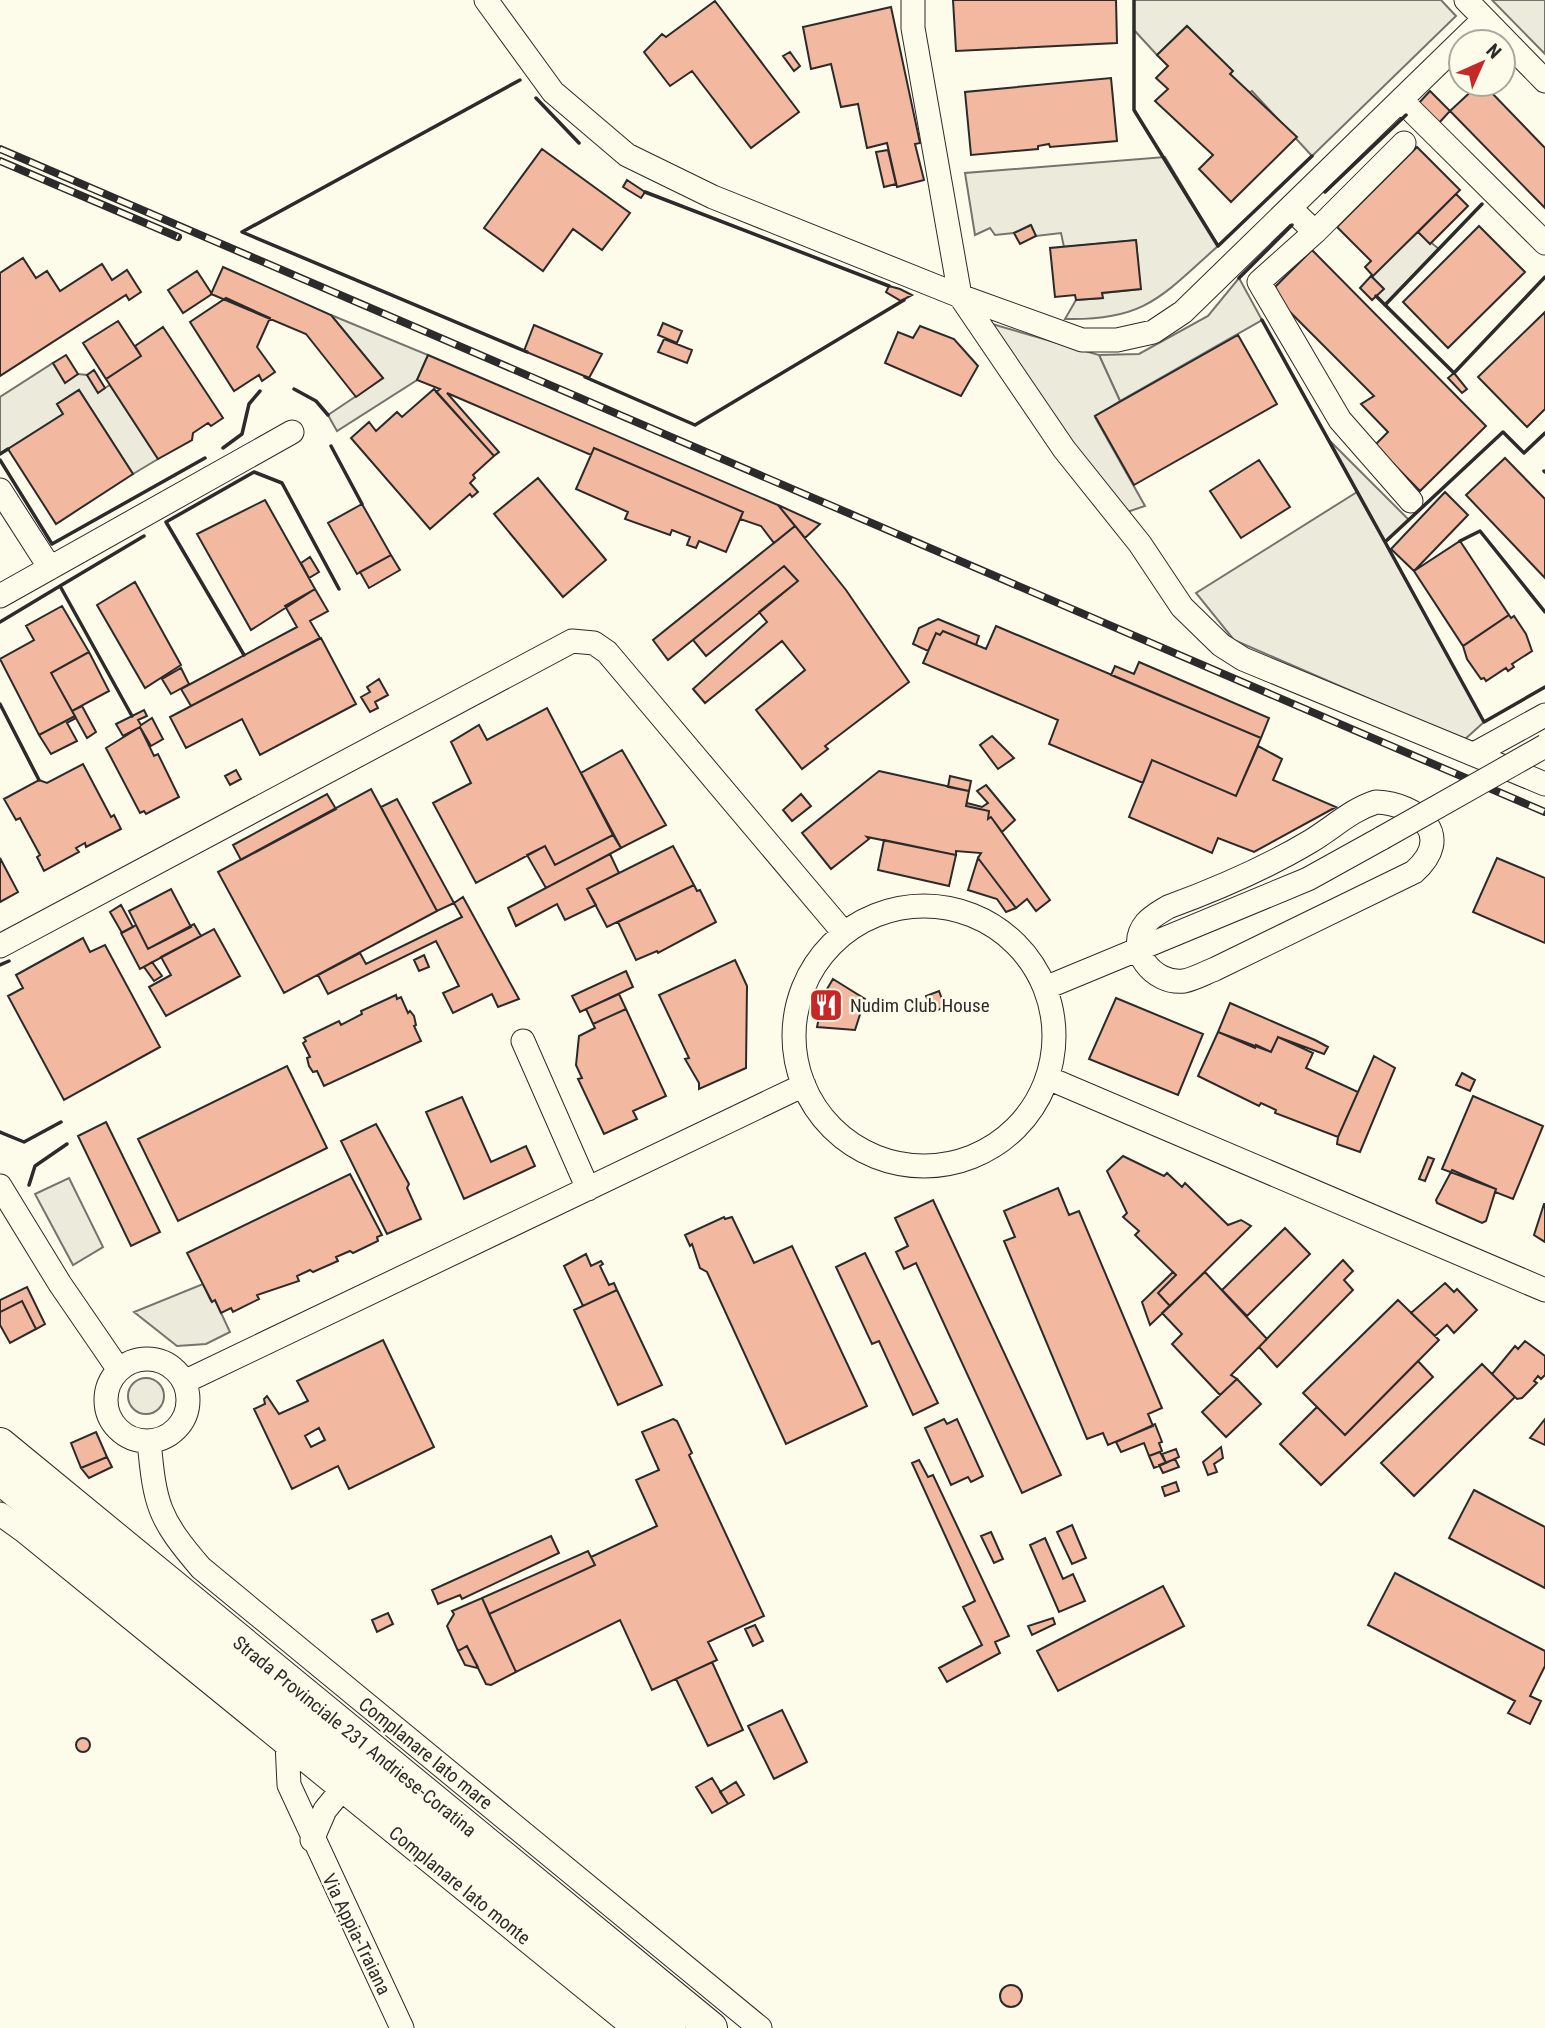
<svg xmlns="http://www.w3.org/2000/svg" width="1545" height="2028" font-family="'Roboto Condensed',sans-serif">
<rect width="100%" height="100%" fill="#fdfbea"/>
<path fill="#ecebdb" stroke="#74746e" stroke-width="2" d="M1134,0H1441L1456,16L1312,156L1252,91L1249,93L1230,74L1232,71L1187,26L1157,55L1134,30Z
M1492,0H1545V54Z
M1165,157L1218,246C1162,296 1145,321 1065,319L1076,300L1102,298V293L1140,289L1136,240L1064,247L1061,233L1036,236L1030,225L1014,233L995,235L990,228L975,235L965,173Z
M1418,232L1439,249L1385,305L1376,296L1383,288L1371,276Z
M1239,278L1262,320L1120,401L1099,355L1139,354L1208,316Z
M331,315L428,355L417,380L337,431L328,415L383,378Z
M53,363L65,382L78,374L87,375L98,392L110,385L158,459L133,474L79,390L57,404L63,414L0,454V397Z
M1327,438L1409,520L1385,542L1484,722L1464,740L1234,640L1196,593L1357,492Z
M69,1178L103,1247L73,1265L35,1194Z
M203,1284L211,1301L215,1300L230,1332L206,1344L177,1346L134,1312Z
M128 1396a18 18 0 1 1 36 0a18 18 0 1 1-36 0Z"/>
<path fill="#eceadb" stroke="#74746e" stroke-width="2" d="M992,324L1099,355L1120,401L1095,417L1145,506L1127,512L1082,458Z"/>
<path fill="#f2b8a0" stroke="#2b2b2b" stroke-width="2" fill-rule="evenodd" d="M953,0H1116L1117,43L956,51Z
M715,1L799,112L751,148L692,71L670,86L644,52L662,34L666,37Z
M891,7L920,143L915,144L924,180L897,187L887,143L867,148L858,104L841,107L831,64L811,69L803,27Z
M1187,26L1233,71L1230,74L1297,137L1231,202L1199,169L1213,155L1155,101L1168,89L1156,78L1168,66L1157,55Z
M790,52L800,66L794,71L783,56Z
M1111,78L1117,141L1050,147L1049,144L1038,146V149L971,155L965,92Z
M1479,84L1488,94L1491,92L1545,148V208L1450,111Z
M1430,91L1450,111L1438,124L1418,104Z
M1417,147L1460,190L1373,276L1365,267L1371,261L1337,227Z
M542,149L630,213L602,250L573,229L543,271L484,228Z
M888,150L896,184L884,187L876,152Z
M627,180L645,192L641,198L623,187Z
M1456,194L1468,206L1430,244L1418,232Z
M1031,225L1036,236L1020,244L1014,233Z
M1479,226L1525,272L1448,348L1403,302Z
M1136,240L1141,289L1102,293L1103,298L1076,300L1075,295L1055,297L1050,248Z
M1312,250L1486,426L1420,491L1375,445L1388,432L1361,404L1374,396L1270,292Z
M23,258L36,278L47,271L60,291L102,264L112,280L127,270L141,292L129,300L126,295L0,376V273Z
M223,267L331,315L383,378L356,397L306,334L211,294Z
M197,271L212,294L183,313L168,290Z
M1371,276L1384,289L1372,300L1360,288Z
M889,286L900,289L912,295L901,301L886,292Z
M226,298L270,318L257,347L275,372L262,381L259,375L234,391L190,322Z
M1545,312V409L1527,427L1478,377Z
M118,321L141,356L106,379L83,343Z
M663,323L682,331L677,343L658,335Z
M534,325L602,354L589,378L524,351Z
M920,326L954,339L978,366L961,396L885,363L898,332L913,338Z
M163,327L223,418L211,426L208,423L193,433L192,440L158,459L106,379L141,356L135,346Z
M1238,335L1277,404L1134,485L1095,416Z
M664,339L692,350L687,363L658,352Z
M66,355L78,374L65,383L53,363Z
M428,355L778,505L795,526L774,543L761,526L740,519L743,512L594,448L591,455L447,393L499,452L494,456L436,392L440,389L417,380Z
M94,370L105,388L98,393L87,375Z
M1454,373L1467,389L1462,393L1448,378Z
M434,389L494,456L473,475L475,478L470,483L478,492L472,497L470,494L430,529L351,438L369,422L376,431L397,412L402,417Z
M79,390L133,474L56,524L8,449L63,414L57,404Z
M594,448L743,512L726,552L699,541L696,548L687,545L690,537L672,530L670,535L625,519L628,512L576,489Z
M1505,458L1545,499V578L1466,495Z
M1259,460L1290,507L1241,538L1210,491Z
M538,478L606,560L563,597L494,514Z
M1445,492L1468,515L1414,571L1391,549Z
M265,500L315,589L251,630L197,534Z
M362,504L391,555L357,574L328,523Z
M778,505L820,524L805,538Z
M795,526L846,590L909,682L825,746L828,749L802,769L756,710L805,670L782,641L705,703L693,689L767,622L759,612L798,581L784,566L668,660L653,640Z
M1460,541L1509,615L1463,646L1414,571Z
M391,555L400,570L369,588L360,572Z
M310,557L319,572L309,578L301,563Z
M784,566L798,581L706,656L693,640Z
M135,582L181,665L145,688L97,605Z
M315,589L328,611L310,621L320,638L191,706L181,689L297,627L285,606Z
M62,606L89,652L51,673L75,716L39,735L0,659L34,640L26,626Z
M1509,615L1511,618L1514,616L1526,634L1532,651L1512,664L1514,667L1508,671L1506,668L1486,681L1484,678L1481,679L1467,659L1463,646Z
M938,619L979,636L976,645L943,631L940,635L936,633L928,651L913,644L919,628Z
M996,626L1261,738L1236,796L1152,760L1143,783L1049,744L1058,720L923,663L936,633L940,635L943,631L986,649Z
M321,638L356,704L260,755L242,719L186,748L170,717Z
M89,652L109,691L72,711L51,673Z
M1139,662L1269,718L1261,738L1111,675L1115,666L1134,674Z
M181,668L189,684L171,694L162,679Z
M379,679L388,695L375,702L378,708L370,712L361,697L370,692L367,687Z
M82,706L96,732L87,738L72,711Z
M547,708L613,835L555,865L545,846L476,883L433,803L471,783L451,742L479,725L487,740Z
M144,710L147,716L138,720L141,725L152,718L163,739L151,746L140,727L123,736L116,724Z
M75,716L76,718L67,723L77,741L51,754L39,735Z
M140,727L154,756L158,754L179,797L146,814L144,811L140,813L106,748Z
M992,736L1014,758L998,769L980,745Z
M1258,746L1282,759L1273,780L1336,807L1254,852L1218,838L1212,853L1129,817L1152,760L1236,796Z
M622,750L666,825L621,848L581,773Z
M83,764L111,817L114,815L121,829L86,847L85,843L76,848L79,852L44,871L37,857L40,855L20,818L16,820L4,799L39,780L47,783Z
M236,770L241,779L230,785L225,776Z
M879,771L969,791L966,806L989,811L988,819L991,817L1050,900L1036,911L1027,899L1016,908L978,858L981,853L956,851V855L867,837L869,839L831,869L802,833Z
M950,776L971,781L969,791L948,787Z
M986,785L1015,820L1002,832L991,817L988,819L989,811L966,806L967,803L982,807L988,803L977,791Z
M371,789L437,911L284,993L218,872Z
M327,794L336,809L241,860L233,845Z
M801,794L811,806L792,821L783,810Z
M397,799L454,903L437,911L381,807Z
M613,835L621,848L546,888L527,855L545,846L555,865Z
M884,840L956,855L949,886L878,870Z
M673,846L694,885L607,927L587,889Z
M610,854L619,873L587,889L596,905L565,920L557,904L516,926L508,908Z
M0,858L18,892L0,902Z
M978,858L1016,908L1006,912L997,899L968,890Z
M1497,858L1545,878V943L1473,912Z
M694,885L697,891L700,890L716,922L658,953L657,951L636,960L618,922Z
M171,889L191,927L148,949L129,911Z
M463,897L519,999L498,1007L492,994L453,1013L443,993L459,986L436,941L328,994L318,975L360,953L366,964L462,917L454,903Z
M121,905L133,927L122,933L110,912Z
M194,924L201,936L140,969L121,933L136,925L148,949Z
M214,929L240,976L166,1016L149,987L171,975L161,957Z
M83,938L90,952L105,945L160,1047L64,1100L8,996L23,988L16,975Z
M424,955L429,967L419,971L414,960Z
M735,960L747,986L746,1068L699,1089V1083L685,1059L689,1058L659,995Z
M152,962L162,976L154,981L144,967Z
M626,971L633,987L580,1012L572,996Z
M833,979L865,999L855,1030L817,1027L824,994Z
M939,991L945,1007L933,1012L926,996Z
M619,994L626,1009L593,1024L586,1009Z
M396,995L397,999L401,997L408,1013L410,1011L414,1016L416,1025L414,1026L421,1041L324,1086L317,1071L313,1072L309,1066L307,1058L310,1057L303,1043L306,1041L304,1038L339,1021L341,1025L362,1014L361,1011Z
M1116,998L1203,1034L1178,1095L1089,1059Z
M1230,1003L1315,1040L1328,1047L1324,1054L1278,1037L1271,1052L1256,1045L1255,1048L1218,1032Z
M626,1009L666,1096L633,1111L637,1119L604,1134L578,1079L582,1078L576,1065L579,1036L595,1028L593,1024Z
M1218,1032L1271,1052L1278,1037L1313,1053L1306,1068L1358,1092L1338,1137L1275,1113L1276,1110L1261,1103L1259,1106L1198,1076Z
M1374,1056L1395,1068L1360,1152L1337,1144L1338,1137Z
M287,1066L327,1148L178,1221L138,1139Z
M1462,1073L1475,1080L1470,1091L1456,1085Z
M1473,1096L1543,1126L1513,1199L1495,1192L1496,1189L1442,1169Z
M462,1097L491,1162L526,1146L535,1166L464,1199L426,1112Z
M106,1122L160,1232L131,1246L78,1136Z
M376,1124L409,1184L407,1188L421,1219L387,1234L341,1141Z
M1123,1156L1164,1176L1167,1173L1182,1187L1185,1183L1228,1225L1241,1220L1251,1226L1170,1306L1158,1293L1176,1275L1135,1235L1139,1231L1123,1217L1127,1213L1107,1171Z
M1428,1157L1434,1159L1425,1181L1419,1179Z
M1452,1170L1496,1189L1486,1221L1482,1223L1437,1203L1436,1200Z
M350,1174L382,1235L377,1237L378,1241L353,1253L350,1251L336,1257L338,1261L313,1272L310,1270L297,1276L299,1281L257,1295L259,1299L233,1312L231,1308L221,1313L215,1300L212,1302L187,1253Z
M1058,1188L1069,1215L1079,1211L1162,1408L1148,1414L1153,1426L1108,1445L1103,1433L1087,1439L1004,1241L1015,1237L1004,1211Z
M933,1200L1061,1475L1022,1493L916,1263L904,1269L896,1252L908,1246L895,1218Z
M1544,1204H1545V1242L1534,1235Z
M724,1217L725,1219L732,1217L754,1263L792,1246L867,1406L786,1444L707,1272L700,1268L692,1244L690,1246L685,1235Z
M1285,1228L1310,1254L1247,1316L1222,1290Z
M865,1253L938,1403L913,1415L879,1341L872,1344L836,1267Z
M586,1254L591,1266L601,1261L603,1264L600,1266L609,1285L614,1283L617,1290L583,1306L564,1266Z
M1343,1260L1353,1271L1344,1280L1353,1290L1277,1367L1259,1347Z
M1173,1272L1176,1275L1158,1293L1170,1306L1150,1325L1142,1302Z
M1205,1272L1267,1339L1231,1375L1237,1379L1220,1395L1172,1344L1182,1334L1162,1313Z
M1445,1283L1454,1292L1457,1289L1477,1310L1454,1333L1447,1325L1435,1336L1411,1313Z
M27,1287L45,1324L36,1329L22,1301L0,1312V1300Z
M617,1290L662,1385L618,1405L574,1310Z
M1398,1300L1439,1340L1345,1435L1303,1393Z
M22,1301L36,1329L10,1343L0,1325V1312Z
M383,1340L434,1447L349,1489L338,1466L292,1489L254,1409L265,1404L264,1399L267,1396L279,1414L308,1401L297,1381ZM319,1428L325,1440L311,1447L305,1436Z
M1525,1341L1545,1356V1375L1541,1379L1538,1376L1534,1381L1537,1383L1522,1398L1517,1399L1492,1374L1515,1346L1518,1349Z
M1418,1361L1433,1377L1321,1485L1280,1444L1317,1407L1345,1435Z
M1482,1364L1515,1397L1414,1496L1381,1463Z
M1237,1379L1261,1404L1226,1437L1202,1412Z
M673,1419L677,1421L692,1453L689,1455L764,1616L708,1642L717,1660L652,1690L620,1620L516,1672L489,1614L595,1565L591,1557L657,1526L636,1480L659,1470L642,1432Z
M944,1419L947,1424L957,1419L983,1476L971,1482L968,1477L951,1485L925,1428Z
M1545,1419V1445L1530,1438Z
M1155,1424L1162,1442L1159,1443L1162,1451L1149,1456L1144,1443L1121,1452L1116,1442Z
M96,1432L107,1457L81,1468L71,1443Z
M1221,1447L1223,1458L1214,1464L1217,1472L1208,1475L1203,1462Z
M1176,1449L1179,1457L1166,1463L1162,1454Z
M1160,1452L1166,1463L1154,1468L1149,1456Z
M107,1457L112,1467L89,1478L81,1468Z
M1175,1459L1179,1467L1163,1473L1159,1465Z
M919,1460L928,1477L933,1475L1009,1636L995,1642L1000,1653L947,1682L939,1668L982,1645L963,1607L975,1601L912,1463Z
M1176,1482L1179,1491L1165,1496L1162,1487Z
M1474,1490L1545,1527V1588L1449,1538Z
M1072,1525L1086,1558L1072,1564L1057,1532Z
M991,1532L1003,1559L994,1563L981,1536Z
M551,1536L559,1553L462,1599L460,1595L438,1604L432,1590Z
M1045,1538L1063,1579L1073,1574L1085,1601L1059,1612L1030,1545Z
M588,1551L595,1565L489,1614L482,1598Z
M1395,1573L1545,1651V1666L1530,1696L1541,1701L1530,1724L1508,1713L1515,1701L1368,1625Z
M1163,1586L1184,1626L1058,1691L1037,1651Z
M482,1598L516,1672L491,1685L486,1684L467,1646L458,1651L447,1626L454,1614L452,1611Z
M388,1613L393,1624L377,1632L372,1620Z
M1053,1618L1055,1624L1032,1635L1028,1626Z
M755,1625L763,1641L753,1646L745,1629Z
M467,1646L478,1667L477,1668L465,1665L458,1651Z
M712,1662L743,1730L708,1746L676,1679Z
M782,1710L807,1762L774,1779L748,1726Z
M76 1745a7 7 0 1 1 14 0a7 7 0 1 1-14 0Z
M712,1778L728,1804L712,1813L696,1787Z
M736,1782L744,1795L728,1804L720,1792Z
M1000 1996a11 11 0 1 1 22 0a11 11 0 1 1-22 0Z"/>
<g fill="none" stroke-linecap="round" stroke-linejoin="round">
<g stroke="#2b2b2b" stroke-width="25">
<path id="minor" d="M486,0L553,92L627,155L713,197L960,296L1064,449L1140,544L1182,607L1221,645L1243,659L1545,784
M913,0V28L960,296L1082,340H1117L1153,332L1183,312L1484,19
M1466,0L1545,81
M1401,100L1545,243
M1291,209L1315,232L1259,282L1340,420L1411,501
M1315,232L1404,143
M0,490L50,568
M0,596L292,432
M1474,754L1545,715
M1376,802C1419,804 1455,836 1414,872L1215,969C1205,973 1194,979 1184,981C1154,985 1124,949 1146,923C1152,916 1160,912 1168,907C1217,889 1266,868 1311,841C1334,827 1351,810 1376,802Z
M794 1036a130 130 0 1 1 260 0a130 130 0 1 1-260 0Z
M0,946L572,641L594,643L607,652L844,933
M1045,988L1308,879L1382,838
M523,1041L588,1189
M1048,1078L1545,1290
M0,1186L60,1284L119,1370
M106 1400a41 41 0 1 1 82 0a41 41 0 1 1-82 0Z
M184,1382L804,1085
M149,1441C155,1505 158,1518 201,1568L760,2028
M0,1514L24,1531L634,2028
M287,1743L289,1785L402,2028
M312,1840L325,1810L343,1788"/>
</g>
<g stroke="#2b2b2b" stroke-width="34">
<path id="highway" d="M0,1444L711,2028
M0,1478L669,2028"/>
</g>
<use href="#minor" stroke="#fdfbea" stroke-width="23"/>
<use href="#highway" stroke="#fdfbea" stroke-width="32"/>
<g stroke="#2b2b2b" stroke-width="8">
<path id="rail" d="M0,149L1545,812
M0,161L178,237"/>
</g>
<use href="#rail" stroke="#fdfbea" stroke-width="5" stroke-dasharray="16" stroke-linecap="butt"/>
<g stroke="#2b2b2b" stroke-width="25" stroke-linecap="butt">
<path id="minor-bridge" d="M1382,838L1545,746"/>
</g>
<use href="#minor-bridge" stroke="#fdfbea" stroke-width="23"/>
<path stroke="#2b2b2b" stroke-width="3.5" d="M1134,0V110L1218,246L1312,156
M520,80L242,232L527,352
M536,98L579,143
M645,192L889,286
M1325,192L1406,115
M1239,278L1292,225
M1376,296L1454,373L1545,277
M1385,305L1482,204
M1262,320L1385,542L1503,432L1524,453L1545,433
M585,377L695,425L904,300
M294,389L316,401L328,415
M331,446L362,504
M223,448L242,434L249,404L260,391
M0,454L8,449
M0,460L52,544L205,458
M1544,471L1545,472
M1460,541L1480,531L1545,612
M1385,542L1484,722L1545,687
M0,622L60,586
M244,655L166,522L254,472L282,483L339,589
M0,704L39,780
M132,716L60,586L144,536
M0,965L9,961
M0,1132L24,1142L61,1122
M29,1185L35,1166L67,1144"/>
</g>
<defs>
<g id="restaurant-square" transform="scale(1.75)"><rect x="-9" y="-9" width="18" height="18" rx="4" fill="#c62828" stroke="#fdfbea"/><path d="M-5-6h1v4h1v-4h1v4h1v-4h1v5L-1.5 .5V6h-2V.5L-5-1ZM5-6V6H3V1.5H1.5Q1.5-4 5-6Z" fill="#fff"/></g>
</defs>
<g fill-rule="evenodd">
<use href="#restaurant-square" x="826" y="1005"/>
</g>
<g text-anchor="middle" stroke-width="5" stroke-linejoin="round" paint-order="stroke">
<g font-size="19" fill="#2b2b2b" stroke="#fdfbea" text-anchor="start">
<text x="850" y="1012">Nudim Club House</text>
</g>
<g font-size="19" fill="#2b2b2b" stroke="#fdfbea">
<text transform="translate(355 1736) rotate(39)" y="7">Strada Provinciale 231 Andriese-Coratina</text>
<text transform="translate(426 1753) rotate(39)" y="7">Complanare lato mare</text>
<text transform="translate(460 1885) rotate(39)" y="7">Complanare lato monte</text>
<text transform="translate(357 1934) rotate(64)" y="7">Via Appia-Traiana</text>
</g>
</g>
<g transform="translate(1482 63) rotate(45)"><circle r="33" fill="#fdfbea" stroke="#a9a89e" stroke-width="2"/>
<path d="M0-5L12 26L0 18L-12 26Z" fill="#c62828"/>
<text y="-10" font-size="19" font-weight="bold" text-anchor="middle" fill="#2b2b2b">N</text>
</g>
</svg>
